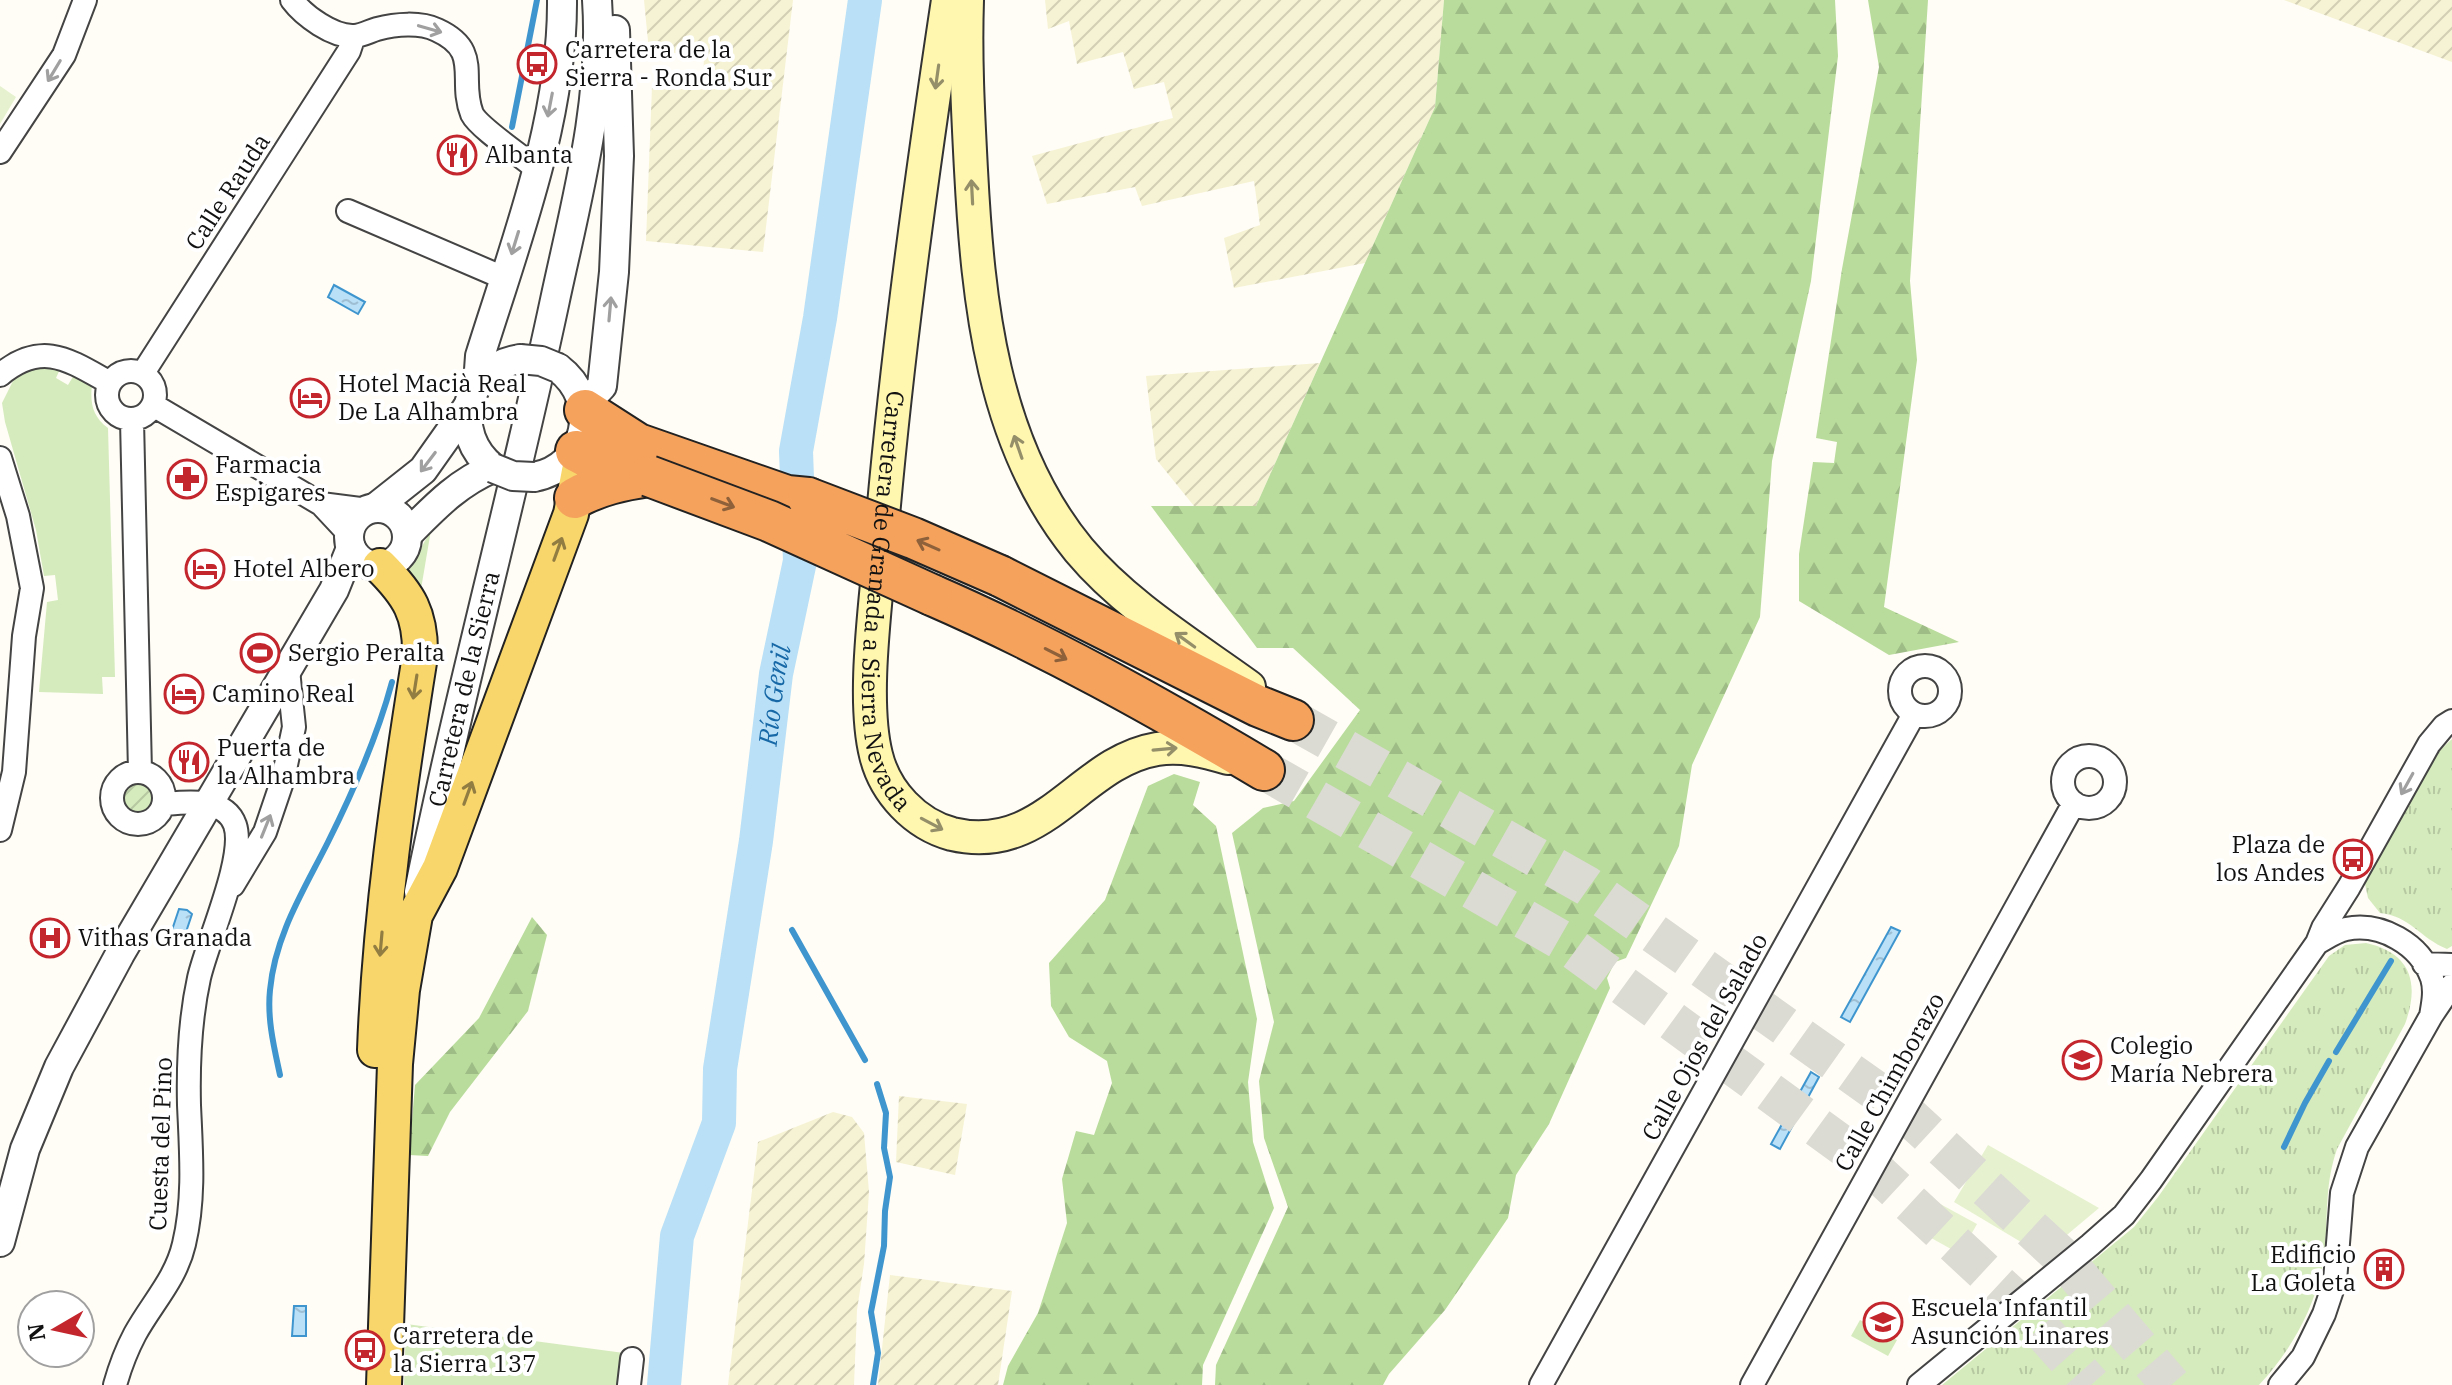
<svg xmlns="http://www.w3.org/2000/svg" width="2452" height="1385" font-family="'IBM Plex Serif',serif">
<defs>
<pattern id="farmland-furrows" width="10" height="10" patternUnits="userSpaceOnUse" patternTransform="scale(2)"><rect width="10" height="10" fill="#f6f3d4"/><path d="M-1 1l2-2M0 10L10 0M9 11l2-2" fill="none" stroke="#d2cfb5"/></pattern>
<pattern id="forest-firs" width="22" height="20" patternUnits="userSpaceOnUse" patternTransform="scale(2)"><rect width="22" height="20" fill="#b9dc9c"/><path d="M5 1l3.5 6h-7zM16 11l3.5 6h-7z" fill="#9ebc85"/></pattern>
<pattern id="park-tufts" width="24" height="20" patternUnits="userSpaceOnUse" patternTransform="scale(2)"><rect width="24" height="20" fill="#d5ebbd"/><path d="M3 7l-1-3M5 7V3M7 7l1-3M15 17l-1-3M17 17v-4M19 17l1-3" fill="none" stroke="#b6c8a1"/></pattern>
<pattern id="garden-furrows" width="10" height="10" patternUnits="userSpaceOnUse" patternTransform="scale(2)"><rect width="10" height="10" fill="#d5ebbd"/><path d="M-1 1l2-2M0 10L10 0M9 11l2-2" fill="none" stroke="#b6c8a1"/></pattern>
<pattern id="water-ripples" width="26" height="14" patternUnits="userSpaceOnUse" patternTransform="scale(2)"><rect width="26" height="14" fill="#b9e0f7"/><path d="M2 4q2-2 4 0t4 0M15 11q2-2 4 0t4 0" fill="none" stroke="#9ebfd3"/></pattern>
</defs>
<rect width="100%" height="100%" fill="#fffdf5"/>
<path fill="url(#farmland-furrows)" d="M644,0H793L763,252L646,241L652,87L703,88L704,55L649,51Z
M1045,0H1444L1435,107L1365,263L1234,288L1224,238L1260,225L1254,181L1142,206L1135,187L1047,204L1032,156L1173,118L1164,82L1134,89L1123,52L1077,64L1069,21L1048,29Z
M2284,0H2452V62Z
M1320,363L1256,506H1194L1156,459L1146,376Z
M899,1096L967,1104L955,1175L896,1162Z
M833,1112L852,1117L864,1133L869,1192L864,1264L857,1310L854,1385H728L758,1142Z
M890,1275L1012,1291L998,1385H878Z"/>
<path fill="#d5ebbd" d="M36,367H61L56,378L68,385L74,375L92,384C90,403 92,416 108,428L115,677H102L103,694L39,692L47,602L58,600L55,575L44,576L36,530L5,422L2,403L14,379Z
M431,530L421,589L408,572Z
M406,1324L624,1353L620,1385H404Z"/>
<path fill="url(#forest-firs)" d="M1444,0H1835L1838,56L1811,281L1772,461L1760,617L1692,765L1679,846L1626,958L1615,962L1607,978L1610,988L1549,1124L1516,1175L1508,1218L1445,1310L1389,1374L1383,1385H1215L1216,1365L1288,1207L1264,1138L1259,1081L1274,1022L1232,833L1263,808L1294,801L1360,710L1293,648H1257L1151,506H1256L1435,107Z
M1868,0H1928L1910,281L1917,360L1884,607L1959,642L1889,655L1799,601V554L1813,462L1834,463L1837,442L1816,438L1842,269L1879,67Z
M1174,774L1200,782L1193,805L1216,826L1257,1019L1248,1082L1253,1142L1274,1208L1203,1365L1202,1385H1003L1008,1366L1038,1313L1067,1223L1062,1179L1076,1131L1094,1135L1112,1083L1107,1061L1069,1037L1051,1006L1049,963L1105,900L1148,786Z
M532,917L547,935L528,1011L450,1112L428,1156L409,1155L415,1085L479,1018Z"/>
<path fill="url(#park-tufts)" d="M2452,739V946L2447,949C2420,938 2410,916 2380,913L2368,898L2365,884L2438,752Z
M2366,943C2411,953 2420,983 2405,1024L2337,1149C2325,1184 2328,1211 2325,1247C2321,1298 2293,1349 2259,1385H1942L2134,1227L2158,1197L2329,956L2345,945Z
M1860,1320L1897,1340L1888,1356L1851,1336Z"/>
<path fill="url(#garden-furrows)" d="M124 798a15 15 0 1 1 30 0a15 15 0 1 1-30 0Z"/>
<path fill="#e6f2cf" d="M0,86L16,97L0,124Z
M1988,1145L2099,1208L2043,1255L1954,1202Z
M1931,1199L1977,1224L1960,1254L1915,1229Z"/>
<path fill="url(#water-ripples)" stroke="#3f96cf" stroke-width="2" d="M334,285L365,302L358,314L328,297Z
M179,909L187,910L192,914L185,935L179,937L172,930Z
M1891,927L1900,931L1850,1022L1841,1017Z
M1811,1072L1819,1077L1780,1149L1771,1144Z
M294,1306H306V1336H292Z"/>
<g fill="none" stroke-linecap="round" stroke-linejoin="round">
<path stroke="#3f96cf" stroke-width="6" d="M512,127L537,0
M792,930L865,1060
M2336,1052L2391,961
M280,1075C274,1047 267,1019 270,990C275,935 304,890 328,842C354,790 377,738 392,682
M2284,1147L2305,1103L2329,1061
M873,1385L878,1353L871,1312L884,1246L885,1211L890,1177L884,1148L886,1113L877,1084"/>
<path stroke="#b9e0f7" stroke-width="34" id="s1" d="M664,1385L677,1236L719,1123L720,1069L756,841L776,674L800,561L796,451L820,318L865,0"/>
<path stroke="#dbdad3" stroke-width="40" stroke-dasharray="40 20" stroke-linecap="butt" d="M1293,720L1587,886L1900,1108L2061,1256L2171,1385
M1264,770L1561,940L1868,1164L2013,1298L2091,1385"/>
<g stroke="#444" stroke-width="26">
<path id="minor" d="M292,0C304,16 333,37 354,36C361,36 370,31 377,29C396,24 420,22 437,30C483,51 458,79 472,114C479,128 523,157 537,169
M0,152L64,55L85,0
M348,211L504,278
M107 395a24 24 0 1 1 48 0a24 24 0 1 1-48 0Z
M143,373L349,51L354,36
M0,375C42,340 69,360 110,383
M153,405L321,504L349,534
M132,420L140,772
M0,458L18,516L32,588L24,636L14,772L0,830
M321,504L368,510
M1900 691a25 25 0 1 1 50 0a25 25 0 1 1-50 0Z
M2063 782a26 26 0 1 1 52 0a26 26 0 1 1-52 0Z
M112 798a26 26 0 1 1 52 0a26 26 0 1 1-52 0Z
M233,885L265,832L283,779L294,727L288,670
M2317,943C2326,938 2336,931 2346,929C2381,922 2420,944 2432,978C2436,991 2433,1004 2431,1016
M2424,964L2452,965
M115,1385C120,1367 126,1351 135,1334C152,1303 176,1279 184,1244C195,1198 191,1151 189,1105C188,1062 190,1019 199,978C207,942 246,857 235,825C225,797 187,802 164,804
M629,1385L632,1359
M1541,1385L1914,714
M1752,1385L2074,803
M1919,1385L2090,1245L2124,1215L2151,1180L2317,943L2323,928L2349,887L2429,744L2444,726L2452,721
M2280,1385L2303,1357L2324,1314L2335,1281L2342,1193L2357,1147L2431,1016L2452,985"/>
</g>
<g stroke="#444" stroke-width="32">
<g id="tertiary">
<path d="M478,384L480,356C515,244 563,119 562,0"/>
<path d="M584,405L602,386L614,272L619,156L615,30"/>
<path d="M534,477C588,467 602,401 558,368"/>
<path d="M375,508L423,470L469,405"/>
<circle cx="378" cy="537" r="29"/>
<path d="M407,535C434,508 457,483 493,468C450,434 463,368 520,359"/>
<path id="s2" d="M419,892C459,693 513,498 555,300C576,202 604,101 597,0"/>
<path d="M0,1242L25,1149L59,1067L120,954L334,590L351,548"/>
</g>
</g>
<g stroke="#333" stroke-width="36">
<g id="secondary">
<path id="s3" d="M948,0C920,187 894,375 879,563C874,618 863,703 876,755C885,792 915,824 952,834C1045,856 1079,762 1157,749C1181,745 1205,751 1228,758"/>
<path d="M967,0C965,57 968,113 971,170C978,302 992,444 1079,550C1125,605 1191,645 1249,687"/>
</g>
</g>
<g stroke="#222" stroke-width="38">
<path id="primary" d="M375,1050C380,917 399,787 420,656C421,614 409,595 380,566
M384,1385L395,1064L402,990L415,915L440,868L571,514L579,471"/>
</g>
<g stroke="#222" stroke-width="44">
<path id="motorway" d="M585,410L638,444L787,496L808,498
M576,451L593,460L642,474
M575,498C599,485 622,480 649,476
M1000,576L1258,706L1293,720
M932,595C1047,645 1156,706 1264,770"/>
</g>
<use href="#minor" stroke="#fff" stroke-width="22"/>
<use href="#tertiary" stroke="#fff" stroke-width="28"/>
<use href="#secondary" stroke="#fff6b0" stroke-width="32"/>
<use href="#primary" stroke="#f9d66b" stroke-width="34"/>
<use href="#motorway" stroke="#f5a25d" stroke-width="40"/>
<g stroke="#444" stroke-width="32" stroke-linecap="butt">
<path id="tertiary-bridge" d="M520,359L541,361L558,368
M493,468L513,476L534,477"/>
</g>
<g stroke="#222" stroke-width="44" stroke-linecap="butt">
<path id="motorway-bridge" d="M649,476L769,521L932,595
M808,498L913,538L1000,576"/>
</g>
<use href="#tertiary-bridge" stroke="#fff" stroke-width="28"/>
<use href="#motorway-bridge" stroke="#f5a25d" stroke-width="40"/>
</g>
<defs><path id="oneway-shaft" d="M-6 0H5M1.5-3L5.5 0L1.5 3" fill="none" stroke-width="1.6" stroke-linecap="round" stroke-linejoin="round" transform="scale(2)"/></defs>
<g stroke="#a0a0a0">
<use href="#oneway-shaft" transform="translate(430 29) rotate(16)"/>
<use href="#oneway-shaft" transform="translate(54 71) rotate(121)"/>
<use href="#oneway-shaft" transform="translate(550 105) rotate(101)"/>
<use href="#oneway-shaft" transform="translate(515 243) rotate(107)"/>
<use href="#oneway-shaft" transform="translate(610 309) rotate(-85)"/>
<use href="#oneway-shaft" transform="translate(428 462) rotate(127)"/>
<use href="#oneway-shaft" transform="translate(2407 784) rotate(119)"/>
<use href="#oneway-shaft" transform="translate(266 826) rotate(-68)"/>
</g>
<g stroke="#948f68">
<use href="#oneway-shaft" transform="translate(937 77) rotate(98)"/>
<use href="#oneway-shaft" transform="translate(972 192) rotate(-93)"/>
<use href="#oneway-shaft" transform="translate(1018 447) rotate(-109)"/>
<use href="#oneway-shaft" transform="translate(1185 640) rotate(-144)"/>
<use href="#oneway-shaft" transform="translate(1165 749) rotate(-5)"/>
<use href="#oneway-shaft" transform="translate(932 824) rotate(28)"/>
</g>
<g stroke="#8e613b">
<use href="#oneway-shaft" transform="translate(723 503) rotate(21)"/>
<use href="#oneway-shaft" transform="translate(928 545) rotate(-156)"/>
<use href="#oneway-shaft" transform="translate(1056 654) rotate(27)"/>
</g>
<g stroke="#917d42">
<use href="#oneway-shaft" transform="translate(558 549) rotate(-70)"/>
<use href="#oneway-shaft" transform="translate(415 687) rotate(99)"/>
<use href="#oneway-shaft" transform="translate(468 793) rotate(-70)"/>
<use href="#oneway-shaft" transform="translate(381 944) rotate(95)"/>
</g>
<defs>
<g id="bus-ring" transform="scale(2)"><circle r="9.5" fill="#fff" stroke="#c4262e" stroke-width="1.5"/><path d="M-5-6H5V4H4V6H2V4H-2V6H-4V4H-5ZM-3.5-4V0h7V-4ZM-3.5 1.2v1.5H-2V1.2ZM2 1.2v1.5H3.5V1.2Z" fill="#c4262e"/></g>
<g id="restaurant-ring" transform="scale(2)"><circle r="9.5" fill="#fff" stroke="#c4262e" stroke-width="1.5"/><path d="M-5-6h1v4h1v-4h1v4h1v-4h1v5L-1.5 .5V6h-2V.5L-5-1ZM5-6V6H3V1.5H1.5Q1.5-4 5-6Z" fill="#c4262e"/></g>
<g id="hotel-ring" transform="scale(2)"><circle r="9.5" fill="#fff" stroke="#c4262e" stroke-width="1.5"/><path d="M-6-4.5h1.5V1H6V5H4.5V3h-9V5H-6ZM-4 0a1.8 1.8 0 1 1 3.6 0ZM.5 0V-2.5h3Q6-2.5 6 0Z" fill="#c4262e"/></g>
<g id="pharmacy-ring" transform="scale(2)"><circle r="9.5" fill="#fff" stroke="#c4262e" stroke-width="1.5"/><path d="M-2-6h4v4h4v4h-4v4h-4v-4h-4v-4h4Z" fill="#c4262e"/></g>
<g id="stadium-ring" transform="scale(2)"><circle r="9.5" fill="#fff" stroke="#c4262e" stroke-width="1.5"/><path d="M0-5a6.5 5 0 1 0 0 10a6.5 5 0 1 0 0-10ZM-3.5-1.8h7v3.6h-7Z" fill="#c4262e"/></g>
<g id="hospital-ring" transform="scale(2)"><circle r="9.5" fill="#fff" stroke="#c4262e" stroke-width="1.5"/><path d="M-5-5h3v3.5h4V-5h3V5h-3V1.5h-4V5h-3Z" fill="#c4262e"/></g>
<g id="school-ring" transform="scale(2)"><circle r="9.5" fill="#fff" stroke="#c4262e" stroke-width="1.5"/><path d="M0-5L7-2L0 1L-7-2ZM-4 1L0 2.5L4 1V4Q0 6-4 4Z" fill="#c4262e"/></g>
<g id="building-ring" transform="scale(2)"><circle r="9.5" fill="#fff" stroke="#c4262e" stroke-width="1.5"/><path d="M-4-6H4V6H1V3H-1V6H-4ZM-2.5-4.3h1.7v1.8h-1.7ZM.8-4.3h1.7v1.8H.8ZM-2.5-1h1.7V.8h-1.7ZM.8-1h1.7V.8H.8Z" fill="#c4262e"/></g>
</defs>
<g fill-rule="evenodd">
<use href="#bus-ring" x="537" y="64"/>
<use href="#restaurant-ring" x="457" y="155"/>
<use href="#hotel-ring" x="310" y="398"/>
<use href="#pharmacy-ring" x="187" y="479"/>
<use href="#hotel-ring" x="205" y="569"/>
<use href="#stadium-ring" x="260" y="653"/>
<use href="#hotel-ring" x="184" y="694"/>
<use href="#restaurant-ring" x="189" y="762"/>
<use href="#bus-ring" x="2353" y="859"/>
<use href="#hospital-ring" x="50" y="938"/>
<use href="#school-ring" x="2082" y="1060"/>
<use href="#building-ring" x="2384" y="1269"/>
<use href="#school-ring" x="1883" y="1322"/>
<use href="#bus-ring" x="365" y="1350"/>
</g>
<g text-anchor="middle" stroke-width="8" stroke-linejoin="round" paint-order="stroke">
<g font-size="24" fill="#111" stroke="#fff" text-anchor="start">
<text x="565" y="58">Carretera de la<tspan x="565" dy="28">Sierra - Ronda Sur</tspan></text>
<text x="485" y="163">Albanta</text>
<text x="338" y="392">Hotel Macià Real<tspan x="338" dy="28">De La Alhambra</tspan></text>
<text x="215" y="473">Farmacia<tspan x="215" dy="28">Espigares</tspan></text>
<text x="233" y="577">Hotel Albero</text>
<text x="288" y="661">Sergio Peralta</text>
<text x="212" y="702">Camino Real</text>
<text x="217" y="756">Puerta de<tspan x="217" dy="28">la Alhambra</tspan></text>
<text x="2325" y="853" text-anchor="end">Plaza de<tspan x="2325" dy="28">los Andes</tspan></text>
<text x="78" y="946">Vithas Granada</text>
<text x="2110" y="1054">Colegio<tspan x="2110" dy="28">María Nebrera</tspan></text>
<text x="2356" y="1263" text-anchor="end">Edificio<tspan x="2356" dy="28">La Goleta</tspan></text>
<text x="1911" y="1316">Escuela Infantil<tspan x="1911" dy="28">Asunción Linares</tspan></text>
<text x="393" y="1344">Carretera de<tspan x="393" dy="28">la Sierra 137</tspan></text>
</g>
<g font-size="24" fill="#111" stroke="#fff">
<text transform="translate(228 192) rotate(-57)" y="8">Calle Rauda</text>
<text dy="8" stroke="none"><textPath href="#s3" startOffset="608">Carretera de Granada a Sierra Nevada</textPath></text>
<text dy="8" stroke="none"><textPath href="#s2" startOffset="208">Carretera de la Sierra</textPath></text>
<text transform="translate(1705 1037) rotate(-61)" y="8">Calle Ojos del Salado</text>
<text transform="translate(1890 1082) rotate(-61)" y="8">Calle Chimborazo</text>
<text transform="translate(161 1144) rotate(-88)" y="8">Cuesta del Pino</text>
</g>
<g font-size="26" font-style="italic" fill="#1768a6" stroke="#fff">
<text dy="9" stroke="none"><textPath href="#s1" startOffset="702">Río Genil</textPath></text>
</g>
</g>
<g transform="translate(56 1329) rotate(261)"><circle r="38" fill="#ffffff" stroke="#a0a0a0" stroke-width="2"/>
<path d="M0-6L14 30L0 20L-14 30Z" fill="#c4262e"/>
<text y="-12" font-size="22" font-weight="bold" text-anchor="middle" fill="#111111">N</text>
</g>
</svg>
